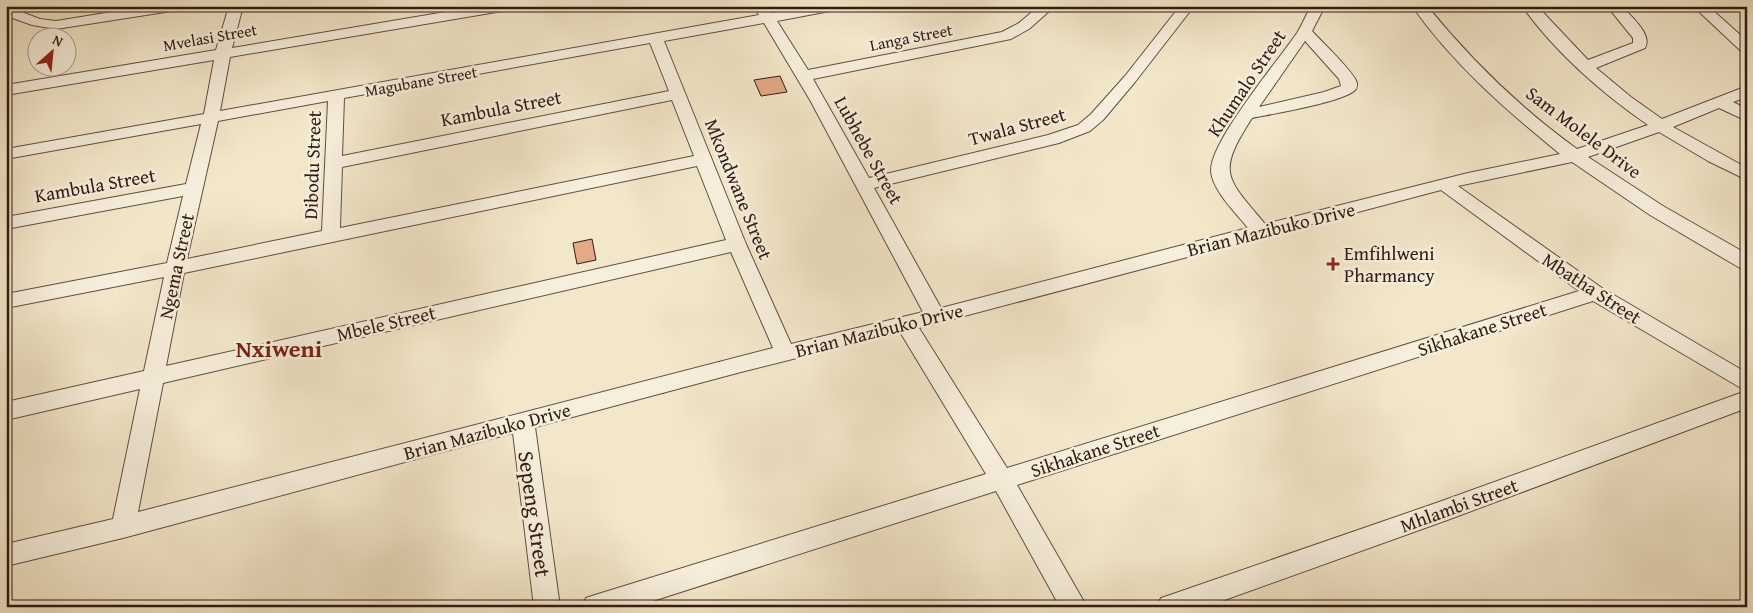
<svg xmlns="http://www.w3.org/2000/svg" width="1753" height="613" font-family="'Gentium Book Plus',serif">
<rect width="100%" height="100%" fill="#f3e7ca"/>
<filter id="stains"><feTurbulence type="fractalNoise" baseFrequency=".004" numOctaves="4"/><feColorMatrix values="0 0 0 0 .2 0 0 0 0 .09 0 0 0 0 .02 0 0 0 .5 -.17"/></filter>
<radialGradient id="worn" r=".72"><stop offset=".6" stop-color="#630" stop-opacity="0"/><stop offset="1" stop-color="#630" stop-opacity=".3"/></radialGradient>
<path fill="#e5a987" stroke="#311b13" d="M780,76L787,92L761,96L754,80Z
M592,239L596,260L577,264L573,243Z"/>
<g fill="none" stroke-linecap="round" stroke-linejoin="round">
<g stroke="#624e41" stroke-width="2">
<path id="minor" d="M6,6L40,19L56,21L149,6H185L178,10L56,29L32,25L7,16Z
M229,6H243L232,48L481,6H515L508,10L230,57L220,111L759,15L755,8L756,6H768L772,13L810,6H842L835,10L777,21L808,70L1002,32L1019,23L1039,6H1055L1029,29L1011,39L813,79L869,178L1048,135L1078,125L1091,114L1125,76L1180,6H1194L1135,82L1103,120L1090,131L1059,143L874,188L941,308L1248,228C1237,214 1212,190 1211,171C1210,141 1278,61 1297,33C1302,25 1306,15 1311,6H1325L1312,31C1321,41 1355,73 1357,83C1357,86 1357,89 1355,90C1344,102 1271,114 1252,118C1216,174 1226,177 1265,224L1468,173L1560,154C1506,110 1453,64 1412,6H1427C1471,60 1520,108 1577,149L1648,125C1602,93 1555,52 1522,6H1537L1588,60L1633,43V38L1607,6H1622C1630,16 1653,34 1645,48L1596,68L1631,97L1662,119L1747,86V97L1733,102L1747,109V121L1719,108L1673,127L1747,168V180L1708,161L1659,132L1588,157L1663,206L1747,254V270L1740,268L1650,215L1572,162L1458,186L1602,288L1747,373V408L1450,519L1205,607H1157L1161,598L1170,595L1439,502L1746,391L1593,301L1017,485L1087,607H1060L996,491L634,607H582L586,598L595,595L986,474L900,332L741,372L535,427L560,607H534L513,433L123,538L6,566V544L113,519L140,389L6,420V402L144,371L164,277L6,308V294L167,263L183,196L6,229V217L186,184L201,124L6,159V149L204,114L214,60L6,95V85L216,50ZM764,23L810,100L923,312L791,344L746,244L664,41ZM1305,41L1339,79L1341,86L1324,92L1259,107ZM650,43L669,91L342,156L344,98ZM672,100L694,156L340,228L342,167ZM328,101L322,231L187,259L218,121ZM697,166L726,240L166,366L184,273ZM1441,190L1579,291L1007,468L919,328ZM731,252L773,348L138,512L163,383Z
M1693,6H1708L1747,41V53L1742,52Z"/>
</g>
<use href="#minor" fill="#f7efdd" fill-rule="evenodd"/>
</g>
<path fill="#8f2418" stroke="#f7efdd" stroke-width="2" d="M1330.5 256.5h5v5h5v5h-5v5h-5v-5h-5v-5h5z"/>
<g text-anchor="middle" stroke-width="5" stroke-linejoin="round" paint-order="stroke">
<g font-size="16" fill="#311b13" stroke="#f7efdd">
<text transform="translate(210 37) rotate(-10)" y="6">Mvelasi Street</text>
<text transform="translate(911 37) rotate(-11)" y="6">Langa Street</text>
<text transform="translate(421 81) rotate(-10)" y="6">Magubane Street</text>
</g>
<g font-size="19" fill="#311b13" stroke="#f7efdd">
<text transform="translate(1246 83) rotate(-56)" y="7">Khumalo Street</text>
<text transform="translate(501 108) rotate(-11)" y="7">Kambula Street</text>
<text transform="translate(1017 126) rotate(-15)" y="7">Twala Street</text>
<text transform="translate(1584 132) rotate(37)" y="7">Sam Molele Drive</text>
<text transform="translate(869 150) rotate(61)" y="7">Lubhebe Street</text>
<text transform="translate(312 165) rotate(-88)" y="7">Dibodu Street</text>
<text transform="translate(95 185) rotate(-10)" y="7">Kambula Street</text>
<text transform="translate(739 189) rotate(68)" y="7">Mkondwane Street</text>
<text transform="translate(1271 229) rotate(-14)" y="7">Brian Mazibuko Drive</text>
<text transform="translate(176 266) rotate(-78)" y="7">Ngema Street</text>
<text transform="translate(1592 288) rotate(33)" y="7">Mbatha Street</text>
<text transform="translate(386 323) rotate(-13)" y="7">Mbele Street</text>
<text transform="translate(1482 329) rotate(-18)" y="7">Sikhakane Street</text>
<text transform="translate(879 330) rotate(-14)" y="7">Brian Mazibuko Drive</text>
<text transform="translate(487 431) rotate(-15)" y="7">Brian Mazibuko Drive</text>
<text transform="translate(1095 450) rotate(-18)" y="7">Sikhakane Street</text>
<text transform="translate(1459 505) rotate(-20)" y="7">Mhlambi Street</text>
</g>
<g font-size="19" fill="#311b13" stroke="#f7efdd" text-anchor="start">
<text x="1344" y="260">Emfihlweni<tspan x="1344" dy="22">Pharmancy</tspan></text>
</g>
<g font-size="22" fill="#311b13" stroke="#f7efdd">
<text transform="translate(535 514) rotate(82)" y="8">Sepeng Street</text>
</g>
<g font-size="24" font-weight="bold" fill="#7a1f14" stroke="#f7efdd">
<text x="279" y="357">Nxiweni</text>
</g>
</g>
<rect width="1753" height="613" fill="none" stroke="#f3e7ca" stroke-width="25"/>
<rect x="8" y="8" width="1738" height="598" fill="none" stroke="#311b13" stroke-width="2.5"/>
<rect x="12" y="12" width="1728" height="588" fill="none" stroke="#311b13"/>
<g transform="translate(52 52) rotate(27)"><circle r="24" fill="#f7efdd" stroke="#a89a8c"/>
<path d="M0-4L9 19L0 12L-9 19Z" fill="#8f2418"/>
<text y="-8" font-size="14" font-weight="bold" text-anchor="middle" fill="#311b13">N</text>
</g>
<rect width="100%" height="100%" filter="url(#stains)"/>
<rect width="100%" height="100%" fill="url(#worn)"/>
</svg>
